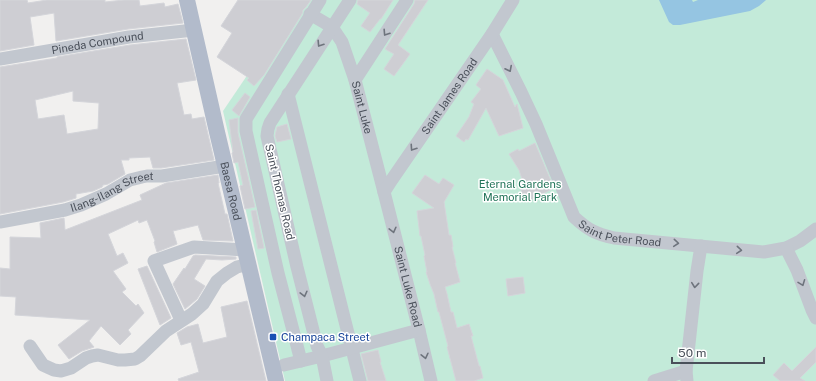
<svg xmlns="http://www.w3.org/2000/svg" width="816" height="381" font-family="'Public Sans',sans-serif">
<rect width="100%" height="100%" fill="#f1f0ef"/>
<path fill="#c3ead9" d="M298,0H816V381H285L223,111Z"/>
<path fill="#95c5e2" d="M659,0H692L693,2L698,0H766L759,6L750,11L680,25H673L669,22Z"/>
<path fill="#ceced3" stroke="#d4d5da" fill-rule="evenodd" d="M0,0H27L28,3L47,0H105V2L124,0H139L140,6L164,3L165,7L178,4L183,23L128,29L56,41L54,13L30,17L34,45L0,51Z
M238,0H311L306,7L303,10L302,14L264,75L254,86L247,80L249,78L217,57L232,33L221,26Z
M358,0H393L381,19H380L370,32L361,26L370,13L357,4Z
M415,0H428L398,45L410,54L394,76L384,69L394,54L385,49L414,4Z
M186,39L196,80L177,83L184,115L191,114L192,119L204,117L214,160L161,168H153L150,157L129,158V160H121L125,174L108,184L103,185L102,187L93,191L76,194V198L63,202L0,214V67L57,58V57L130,45ZM73,91V101L99,103L98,129L67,134L64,115L38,119L35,100Z
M487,69L503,80L515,107L517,104L523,128L499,136L486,108L468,140L466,139L464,142L456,136L469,117L474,104L471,102L481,89L476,85Z
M245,93L250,97L239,116L232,110Z
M238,118V133L255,207L245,209L240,186L243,185L238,162L234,163L232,153L233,152L229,120Z
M287,124L291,139L277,142L275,136L277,127Z
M535,143L554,188L527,202L519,186L524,185L519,170L509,154L518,149L519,151Z
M218,175L219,183H218L225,214H227L233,241L203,240L198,225L173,231L177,244L157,252L154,242L155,241L147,220L139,223L138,220L108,234L117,256L123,253L128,263L113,271L126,289L122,292L136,306L138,304L144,313L128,330L131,334L120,345L101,326L89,341L94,347L82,351L69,359L58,345L90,320L15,315L16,297L0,296V268L10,269V237L41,238L40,223L64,218L65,230L142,200L140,195L166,183Z
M425,175L439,184L443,178L454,185L444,202L449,235H451L453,247H452L456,263H455L460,282L445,287L447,294L451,312H453L457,328L469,324L473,336H471L479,366H480L483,378L474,381H456L447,347L448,346L439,312H438L434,294L430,284L426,272H427L424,256L425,255L421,236H420L417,211L434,208L412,193Z
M256,210L264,248L258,249L251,211Z
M195,255L236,257V259L222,260L206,259L194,279L205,286L197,299L185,309L173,284L184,268L185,269L193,256Z
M147,266L171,318L160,325L138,269Z
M523,277L525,293L508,296L506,279Z
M247,301L266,381H179L178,379L199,372L191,342L181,345L177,333L187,327L198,324L203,343L227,337L221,307Z
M816,347V362L800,378L805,381H780L773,375L784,363L792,371Z
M378,350L381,362H380L386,381H368L361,354Z"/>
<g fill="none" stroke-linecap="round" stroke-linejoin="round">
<g stroke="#c2c7cf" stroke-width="13">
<path id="s1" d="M310,14L332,27L342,42L355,80L384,192L419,330L431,381"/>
<path id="s2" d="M492,34L521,92L536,124L574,217C588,230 596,234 614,238L764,252L786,248L800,241L816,229"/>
<path id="s3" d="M0,59L129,37L194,30"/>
<path d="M355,80L407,0"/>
<path d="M288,94L360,381"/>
<path id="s4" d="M384,192L391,181L492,34L513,0"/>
<path id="s5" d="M0,222L65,210L81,205L106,194L130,180L142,177L147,176H162L225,166"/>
<path d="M786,248L797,270L812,310L816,318"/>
<path d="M181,320L154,261L194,247L245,250"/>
<path d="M30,346L43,365L54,370L61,371L71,368L86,358L92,356L98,355L118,360H125L135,359L140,356L166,331L192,314L203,304L217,281L227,273L237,267L249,264"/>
<path d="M301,361L278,273L246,131V119L320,0"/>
<path d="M284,365L322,356L419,330"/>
<path d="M327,381L322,356L317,346L297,267L267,136L268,129L270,123L350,0"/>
<path d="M654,381L686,371"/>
<path d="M687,381L686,371L697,271L701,246"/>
</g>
<path stroke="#b2bbcb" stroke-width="16" id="s6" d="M187,0L217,132L245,250L276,381"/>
</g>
<defs><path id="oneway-chevron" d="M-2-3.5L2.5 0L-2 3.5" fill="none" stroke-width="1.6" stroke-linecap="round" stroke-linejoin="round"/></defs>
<g stroke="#6e747d">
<use href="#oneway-chevron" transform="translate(386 33) rotate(123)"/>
<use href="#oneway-chevron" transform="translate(320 44) rotate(123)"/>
<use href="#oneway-chevron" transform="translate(509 69) rotate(63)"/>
<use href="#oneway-chevron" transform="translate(413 148) rotate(124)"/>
<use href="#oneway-chevron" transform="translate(393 230) rotate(76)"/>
<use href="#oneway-chevron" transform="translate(676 243) rotate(5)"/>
<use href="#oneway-chevron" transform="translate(739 250) rotate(5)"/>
<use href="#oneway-chevron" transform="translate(802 283) rotate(69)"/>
<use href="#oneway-chevron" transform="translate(695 285) rotate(96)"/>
<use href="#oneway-chevron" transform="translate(304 294) rotate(76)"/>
<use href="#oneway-chevron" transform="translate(425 356) rotate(77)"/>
</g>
<rect fill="#1a4fb4" stroke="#fff" stroke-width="1.5" x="269" y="333" width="8" height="8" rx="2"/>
<g text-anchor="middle" stroke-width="3" stroke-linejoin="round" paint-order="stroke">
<g font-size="11" fill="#4a505a" stroke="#fff">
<text dy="4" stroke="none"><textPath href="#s3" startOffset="99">Pineda Compound</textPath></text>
<text dy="4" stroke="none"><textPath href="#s4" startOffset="116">Saint James Road</textPath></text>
<text dy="4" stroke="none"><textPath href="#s1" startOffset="112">Saint Luke</textPath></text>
<text dy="4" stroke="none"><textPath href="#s6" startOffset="196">Baesa Road</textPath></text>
<text transform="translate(280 192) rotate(77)" y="4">Saint Thomas Road</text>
<text dy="4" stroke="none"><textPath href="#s5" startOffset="117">Ilang-Ilang Street</textPath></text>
<text dy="4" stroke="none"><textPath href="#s2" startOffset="251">Saint Peter Road</textPath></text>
<text dy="4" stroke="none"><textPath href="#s1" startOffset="297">Saint Luke Road</textPath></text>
</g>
<g font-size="11" fill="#227459" stroke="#fff">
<text x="520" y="188">Eternal Gardens<tspan x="520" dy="13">Memorial Park</tspan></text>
</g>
<g font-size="11" fill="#164399" stroke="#fff" text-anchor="start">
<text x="281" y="341">Champaca Street</text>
</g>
</g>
<path d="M672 357v6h92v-6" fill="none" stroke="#4a505a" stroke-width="2"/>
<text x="678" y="357" font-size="12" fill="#4a505a" stroke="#ffffff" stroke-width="3" paint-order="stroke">50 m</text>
</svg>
